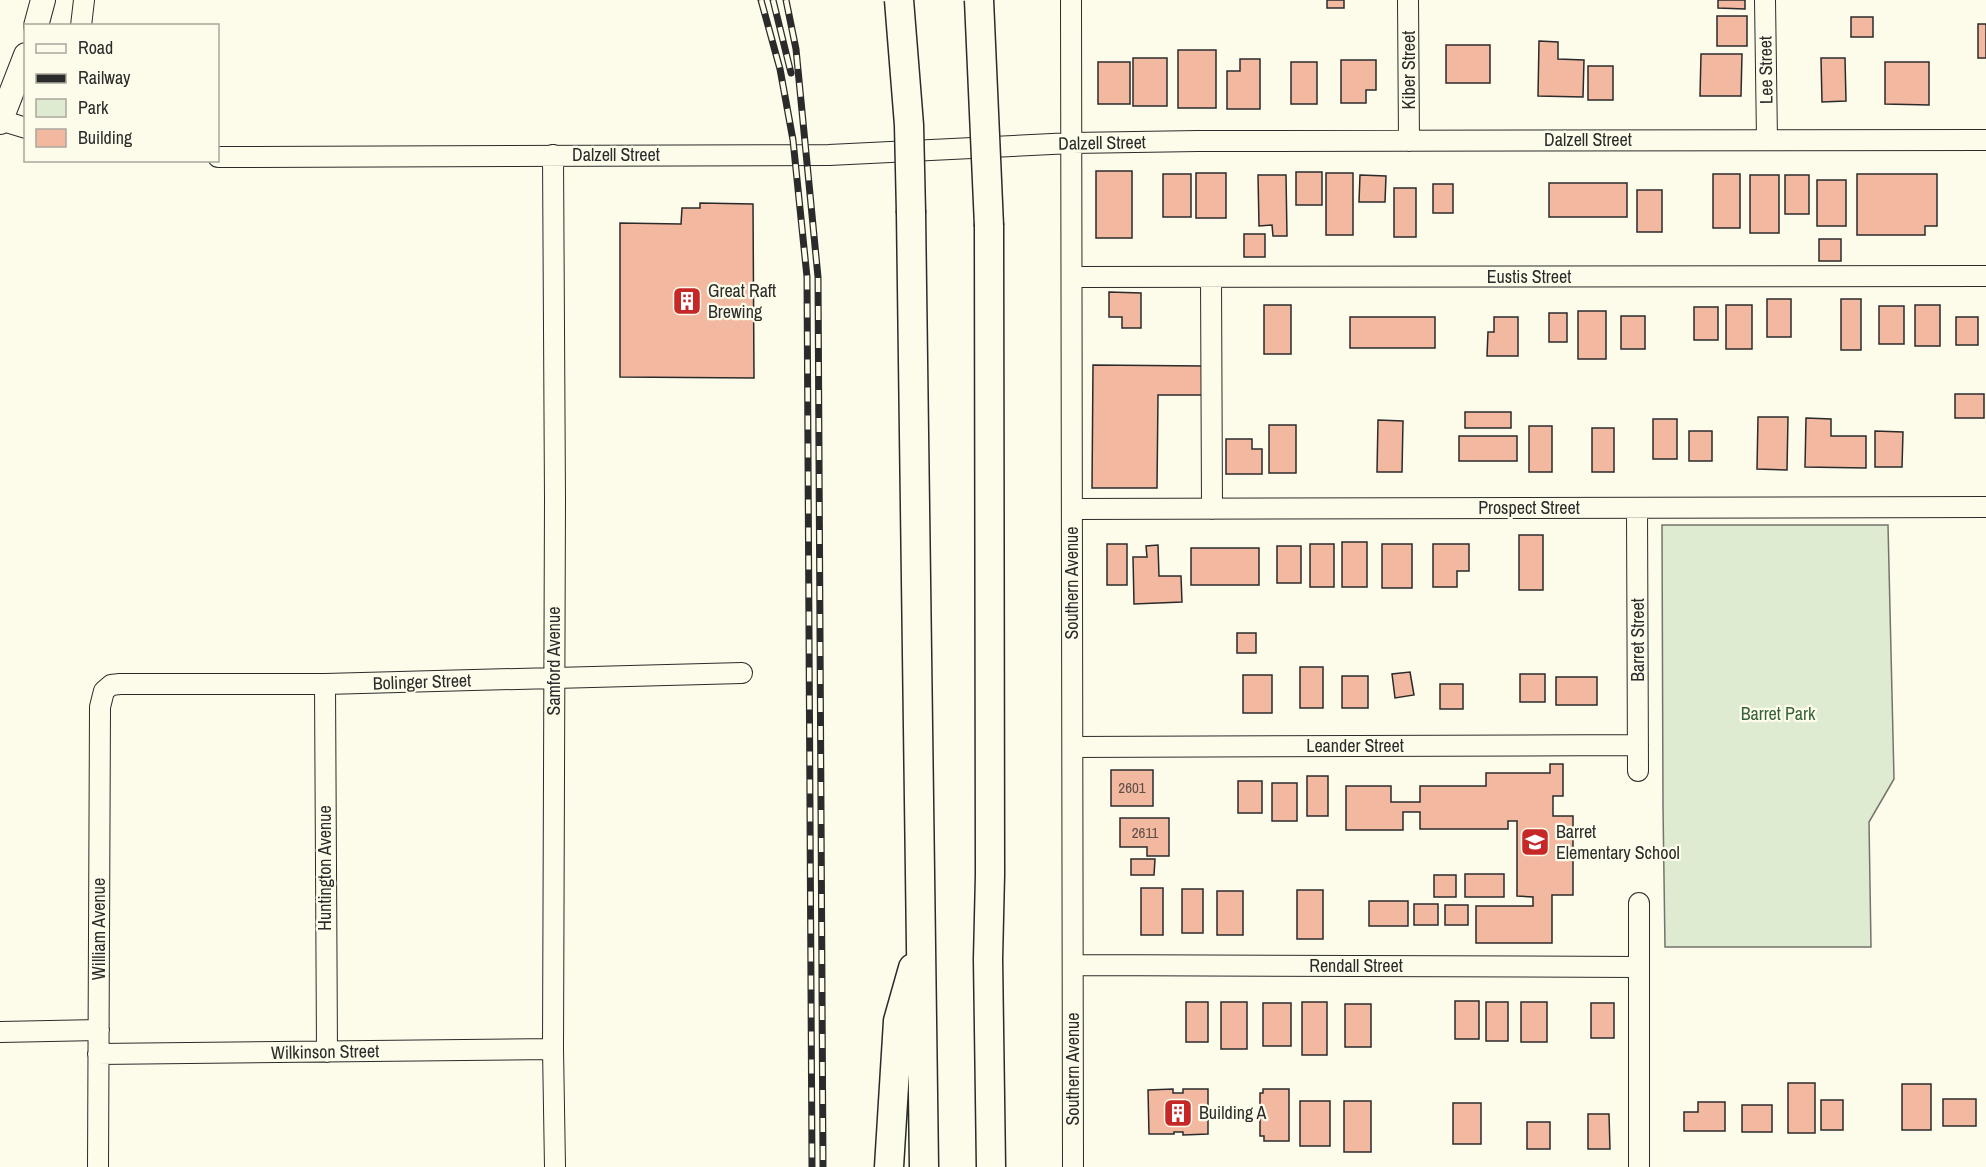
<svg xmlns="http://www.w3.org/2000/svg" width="1986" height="1167" font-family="'Archivo Narrow',sans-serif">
<rect width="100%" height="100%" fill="#fdfbea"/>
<path fill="#deebd1" stroke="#74746e" stroke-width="1.5" d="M1662,525H1888L1894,779L1869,822L1871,947H1665L1663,807Z"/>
<path fill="#f2b8a0" stroke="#2b2b2b" stroke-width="1.5" d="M1327,0H1344V8H1327Z
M1718,0H1745V9L1718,8Z
M1717,16H1747V46H1717Z
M1851,17H1873V37H1851Z
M1978,24H1986V58H1978Z
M1539,41L1558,42V59L1584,60L1583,97L1538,96Z
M1446,45H1490V83H1446Z
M1178,50H1216V108H1178Z
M1701,54H1742L1741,96H1700Z
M1133,58H1167V106H1133Z
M1821,58H1845L1846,101L1822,102Z
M1240,59H1260V109H1227V71H1240Z
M1341,60H1376V90H1366V103H1341Z
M1098,62H1130V104H1098Z
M1291,62H1317V104H1291Z
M1885,62H1929V105L1885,104Z
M1588,66H1613V100H1588Z
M1096,171H1132V238H1096Z
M1296,172H1322V205H1296Z
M1196,173H1226V218H1196Z
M1326,173H1353V235H1326Z
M1163,174H1191V217H1163Z
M1713,174H1740V228H1713Z
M1857,174H1937V226H1925V235H1857Z
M1258,175H1286L1287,236H1273L1272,225L1259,226Z
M1360,175L1386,176L1385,202H1359Z
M1750,175H1779V233H1750Z
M1785,175H1809V214H1785Z
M1817,180H1846V226H1817Z
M1549,183H1627V217H1549Z
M1433,184H1453V213H1433Z
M1394,188H1416V237H1394Z
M1637,190H1662V232H1637Z
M700,203L753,204L754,378L620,377V223L681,224L682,208H700Z
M1244,234H1265V257H1244Z
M1819,239H1841V261H1819Z
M1109,292L1141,293V328H1122V317H1109Z
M1767,299H1791V337H1767Z
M1841,299H1861V350H1841Z
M1264,305H1291V354H1264Z
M1726,305H1752V349H1726Z
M1915,305H1940V346H1915Z
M1879,306H1904V344H1879Z
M1694,307H1718V340H1694Z
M1578,311H1606V359H1578Z
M1549,313H1567V342H1549Z
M1621,316H1645V349H1621Z
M1350,317H1435V348H1350Z
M1494,317H1518V356H1487L1488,332H1494Z
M1956,317H1978V345H1956Z
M1093,365L1204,366V395H1158L1157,488H1092Z
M1955,394H1984V418H1955Z
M1465,412H1511V428H1465Z
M1758,417H1788L1787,470L1757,469Z
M1806,418L1831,419V436H1866V468L1805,467Z
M1653,419H1677V459H1653Z
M1378,420L1403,421L1402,472H1377Z
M1269,425H1296V473H1269Z
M1529,426H1552V472H1529Z
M1592,428H1614V472H1592Z
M1689,431H1712V461H1689Z
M1875,431L1903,432L1902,467H1875Z
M1459,436H1517V461H1459Z
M1226,439H1252V449H1262V474H1226Z
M1519,535H1543V590H1519Z
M1342,542H1367V587H1342Z
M1107,544H1127V585H1107Z
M1310,544H1334V587H1310Z
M1382,544H1412V588H1382Z
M1433,544H1469V571H1457V587H1433Z
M1158,545L1159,576H1181L1182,602L1134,604L1133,557H1147L1146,546Z
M1277,546H1301V583H1277Z
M1191,548H1259V585H1191Z
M1237,633H1256V653H1237Z
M1300,667H1323V708H1300Z
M1410,672L1414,695L1395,698L1392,674Z
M1520,674H1545V702H1520Z
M1243,675H1272V713H1243Z
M1342,676H1368V708H1342Z
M1556,677H1597V705H1556Z
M1440,684H1463V709H1440Z
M1550,764H1563V796H1553V816H1573V895H1552V943H1476V906H1533V897L1517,896V821H1508V829H1420V812H1403V830H1346V786H1391V802H1420V786H1486V773H1550Z
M1111,770H1153V806H1111Z
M1307,776H1328V816H1307Z
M1238,781H1262V813H1238Z
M1272,783H1297V821H1272Z
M1120,818H1169V856H1147V847H1120Z
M1131,859H1155L1154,875H1131Z
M1465,874H1504V897H1465Z
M1434,875H1456V897H1434Z
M1141,888H1163V935H1141Z
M1182,889H1203V933H1182Z
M1297,890H1323V939H1297Z
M1217,891H1243V935H1217Z
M1369,901H1408V926H1369Z
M1414,904H1438V925H1414Z
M1445,905H1468V925H1445Z
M1455,1001H1479V1039H1455Z
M1186,1002H1208V1042H1186Z
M1221,1002H1247V1049H1221Z
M1302,1002H1327V1055H1302Z
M1486,1002H1508V1041H1486Z
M1521,1002H1547V1042H1521Z
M1263,1003H1291V1046H1263Z
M1591,1003H1614V1038H1591Z
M1345,1004H1371V1047H1345Z
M1788,1083H1815V1133H1788Z
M1902,1084H1931V1130H1902Z
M1173,1089V1093H1183V1089H1208V1134L1183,1135V1132H1174V1134H1149L1148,1090Z
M1263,1089H1289V1141H1264V1136H1260V1093H1263Z
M1943,1099H1976V1126H1943Z
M1821,1100H1843V1130H1821Z
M1300,1101H1330V1146H1300Z
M1344,1101H1371V1152H1344Z
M1698,1102H1725V1131H1684V1112H1698Z
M1453,1103H1481V1144H1453Z
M1742,1105H1772V1132H1742Z
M1588,1114H1609L1610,1149H1588Z
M1527,1122H1550V1149H1527Z"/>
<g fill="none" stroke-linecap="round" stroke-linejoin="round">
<g stroke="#2b2b2b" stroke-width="22">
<path id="minor" d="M1071,0L1073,1167
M1408,0L1409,141
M1765,0L1767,140
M81,26L84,0
M0,120L26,128
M553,155L555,500L553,1049L555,1167
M218,157L829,155L1072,143L1198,141L1986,140
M1072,277L1986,276
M1211,277L1212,509
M1637,508L1638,771
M1072,509L1986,507
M325,684L327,1052
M1073,747L1638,745
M1639,903V1167
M1073,965L1639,967
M0,1032L99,1030
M98,1054L553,1049
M98,1167L100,707L104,691L111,685L120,684H325L742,673"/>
</g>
<g stroke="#2b2b2b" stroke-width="26">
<path id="major" d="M36,26L43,0
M0,122L26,55"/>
</g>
<g stroke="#2b2b2b" stroke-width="31">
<path id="highway" d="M911,213L924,1167
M989,226L990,875L988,959L991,1167
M889,1167L898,1021L913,968"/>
</g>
<use href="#minor" stroke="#fdfbea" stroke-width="20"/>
<use href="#major" stroke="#fdfbea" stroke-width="24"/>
<use href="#highway" stroke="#fdfbea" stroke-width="28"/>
<g stroke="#2b2b2b" stroke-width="7">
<path id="rail" d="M761,0L780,69L793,140L807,277L812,1167
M773,0L791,73
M786,0L796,49L818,277L823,1167"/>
</g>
<use href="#rail" stroke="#fdfbea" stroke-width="4.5" stroke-dasharray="14" stroke-linecap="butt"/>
<g stroke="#2b2b2b" stroke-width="31" stroke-linecap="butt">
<path id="highway-bridge" d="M899,0L909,125L911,213
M979,0L989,226"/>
</g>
<use href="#highway-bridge" stroke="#fdfbea" stroke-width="28"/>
</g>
<defs>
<g id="building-square" transform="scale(1.5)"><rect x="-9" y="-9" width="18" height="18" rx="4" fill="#c62828" stroke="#fdfbea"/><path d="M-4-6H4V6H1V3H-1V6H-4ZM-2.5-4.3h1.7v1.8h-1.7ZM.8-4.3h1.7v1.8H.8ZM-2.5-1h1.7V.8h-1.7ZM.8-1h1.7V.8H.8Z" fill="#fff"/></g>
<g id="school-square" transform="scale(1.5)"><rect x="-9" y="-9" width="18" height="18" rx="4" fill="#c62828" stroke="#fdfbea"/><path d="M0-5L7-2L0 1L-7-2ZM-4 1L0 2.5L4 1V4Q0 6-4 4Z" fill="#fff"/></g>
</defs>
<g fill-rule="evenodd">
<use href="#building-square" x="687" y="301"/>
<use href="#school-square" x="1535" y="842"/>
<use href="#building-square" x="1178" y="1113"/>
</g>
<g text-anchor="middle" stroke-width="4.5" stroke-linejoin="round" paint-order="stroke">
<g font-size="15" fill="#5d4e48">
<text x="1132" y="793">2601</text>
<text x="1145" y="838">2611</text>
</g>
<g font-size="18" fill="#2b2b2b" stroke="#fdfbea">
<text transform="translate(1409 70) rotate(-90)" y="6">Kiber Street</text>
<text transform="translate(1766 70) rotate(-91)" y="6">Lee Street</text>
<text x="1588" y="146">Dalzell Street</text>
<text transform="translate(1102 143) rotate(-1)" y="6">Dalzell Street</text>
<text x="616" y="161">Dalzell Street</text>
<text x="1529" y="283">Eustis Street</text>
<text x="1529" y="514">Prospect Street</text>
<text transform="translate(1072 583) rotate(-90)" y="6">Southern Avenue</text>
<text transform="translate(1638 640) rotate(-90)" y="6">Barret Street</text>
<text transform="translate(554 661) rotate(-90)" y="6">Samford Avenue</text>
<text transform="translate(422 682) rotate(-2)" y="6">Bolinger Street</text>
<text x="1355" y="752">Leander Street</text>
<text transform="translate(325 868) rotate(-90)" y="6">Huntington Avenue</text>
<text transform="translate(99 929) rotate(-90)" y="6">William Avenue</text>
<text x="1356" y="972">Rendall Street</text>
<text transform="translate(325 1052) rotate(-1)" y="6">Wilkinson Street</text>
<text transform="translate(1073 1069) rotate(-90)" y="6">Southern Avenue</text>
</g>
<g font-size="18" fill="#2b2b2b" stroke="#fdfbea" text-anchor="start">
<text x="708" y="297">Great Raft<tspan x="708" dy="21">Brewing</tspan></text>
<text x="1556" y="838">Barret<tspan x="1556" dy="21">Elementary School</tspan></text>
<text x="1199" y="1119">Building A</text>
</g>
<g font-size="18" fill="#34623c" stroke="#fdfbea">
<text x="1778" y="720">Barret Park</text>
</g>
</g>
<rect x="24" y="24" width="195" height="138" fill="#fdfbea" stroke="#a9a89e" stroke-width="1.5"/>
<rect x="36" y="44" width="30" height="9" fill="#fdfbea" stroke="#a9a89e" stroke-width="1.5"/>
<text x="78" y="54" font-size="18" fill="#2b2b2b">Road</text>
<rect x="36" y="74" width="30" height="9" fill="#2b2b2b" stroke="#a9a89e" stroke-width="1.5"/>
<text x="78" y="84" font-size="18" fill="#2b2b2b">Railway</text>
<rect x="36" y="99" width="30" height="18" fill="#deebd1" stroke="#a9a89e" stroke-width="1.5"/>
<text x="78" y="114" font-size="18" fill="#2b2b2b">Park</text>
<rect x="36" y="129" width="30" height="18" fill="#f2b8a0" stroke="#a9a89e" stroke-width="1.5"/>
<text x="78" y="144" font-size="18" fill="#2b2b2b">Building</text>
</svg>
